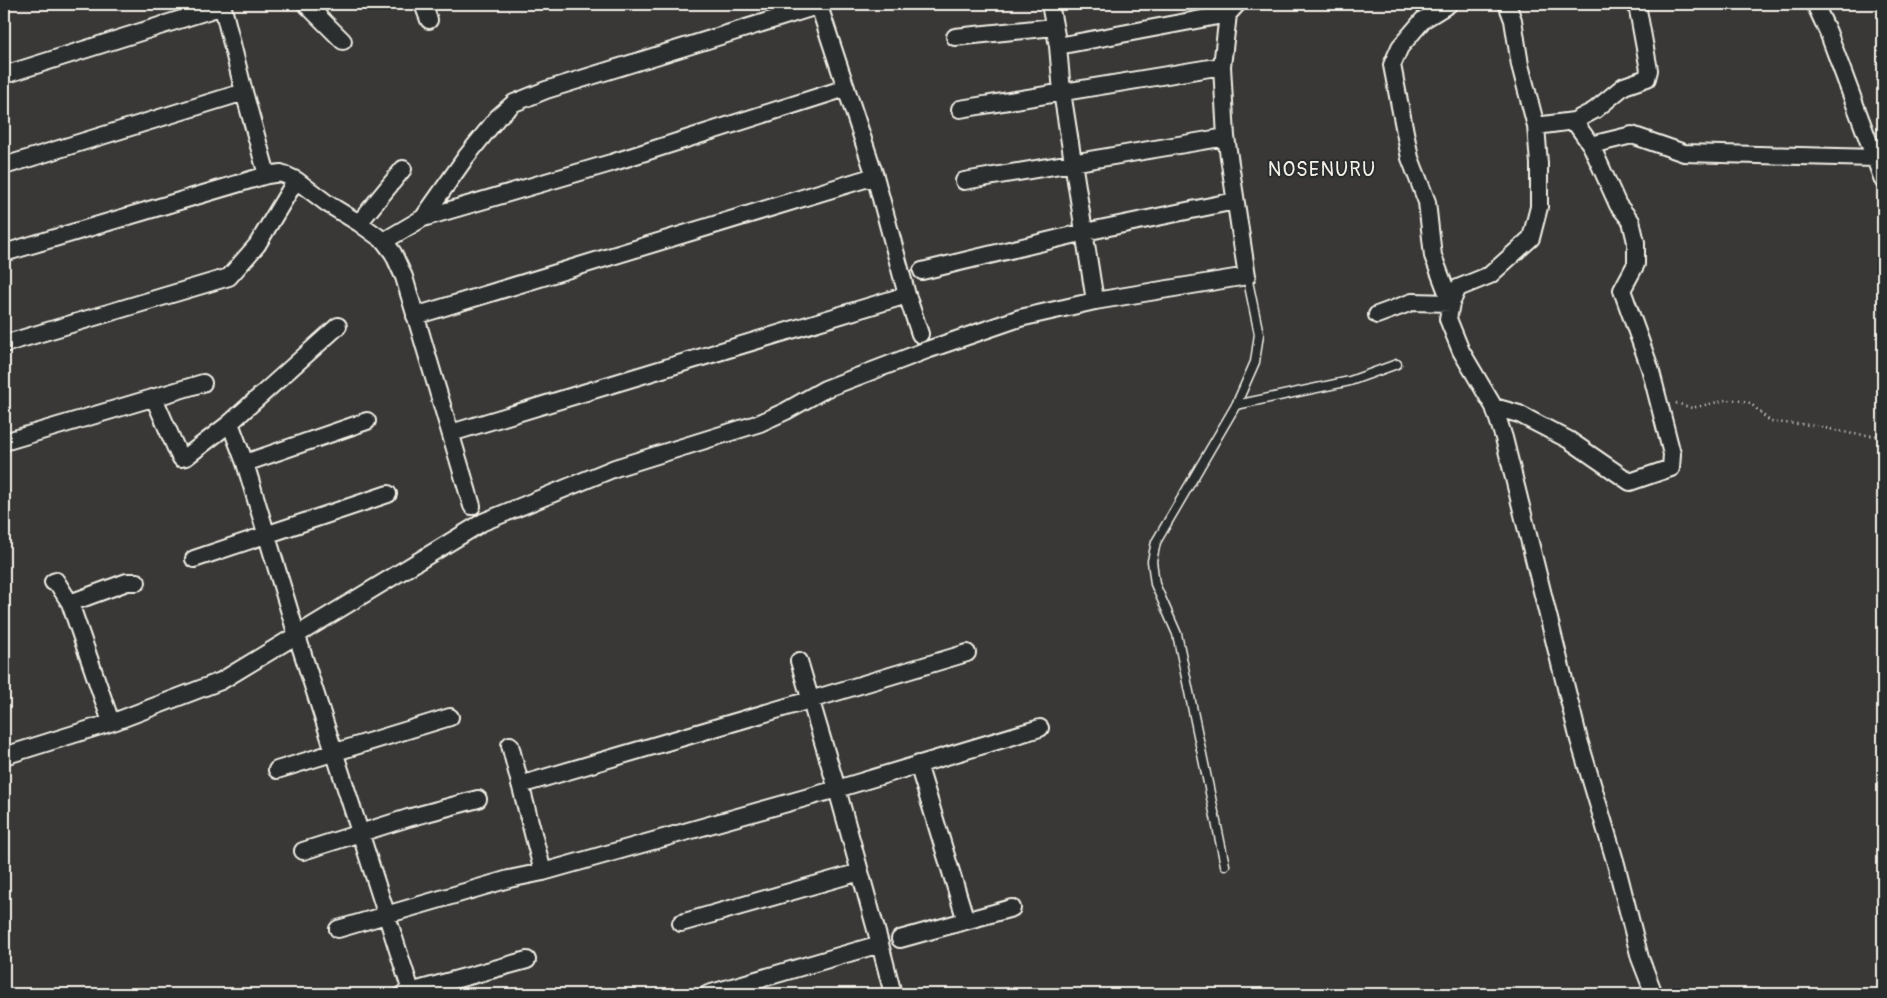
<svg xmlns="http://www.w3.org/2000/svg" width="1887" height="998" font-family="Pangolin,sans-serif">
<rect width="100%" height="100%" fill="#393837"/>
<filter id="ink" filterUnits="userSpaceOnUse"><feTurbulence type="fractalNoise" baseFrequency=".02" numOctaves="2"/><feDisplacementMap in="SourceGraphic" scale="10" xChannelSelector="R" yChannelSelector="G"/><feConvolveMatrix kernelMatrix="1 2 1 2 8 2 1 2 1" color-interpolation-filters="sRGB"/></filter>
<g filter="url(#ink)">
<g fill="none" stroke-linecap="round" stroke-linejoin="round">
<g stroke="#f4f1e8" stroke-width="11">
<path id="service" d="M1236,405L1350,381L1397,364
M1225,865L1177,634L1155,584L1152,561L1156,542L1236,405L1255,362L1259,334L1247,276"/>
</g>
<g stroke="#f4f1e8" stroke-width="20">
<path id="minor" d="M222,4L244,92L267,175L281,173L296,180L328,204L359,223L384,241L393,253L404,277L472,506
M306,4L343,41
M423,4L429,20
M1050,4L1058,46L1062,92L1095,301
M1507,4L1513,20L1520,65L1536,126L1539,164V207L1531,238L1490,275L1458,288L1451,303L1448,319L1461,351L1494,407L1504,438L1579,740L1616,864L1640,958L1654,994
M1815,4L1828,32L1883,180
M955,37L1054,27
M1058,46L1228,14
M4,75L223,6
M960,109L1222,66
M1574,121L1595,110L1624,86L1647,78L1649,70L1638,10L1635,4
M1591,145L1632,135L1684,153L1875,158
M4,166L244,92
M964,181L1226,137
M423,218L466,157L498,117L514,103L546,90L817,6L820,9L875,176L907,295L920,334
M359,223L403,169
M384,241L423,218L611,163L846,88
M4,253L267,175
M922,271L1085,232L1235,201
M1377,315L1412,302L1451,303L1433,256L1427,202L1410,158L1392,65L1400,47L1423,20L1449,4
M415,316L875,176
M4,344L229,277L257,245L296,180
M154,398L178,453L181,458L186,457L230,423L338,326
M1494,407L1519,414L1569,440L1630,482L1671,468L1672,454L1650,368L1622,290L1636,264V242L1631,221L1618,205L1591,145L1574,121L1536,126
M230,423L245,463L297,636L412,994
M451,433L907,295
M4,442L203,383
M245,463L367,421
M194,559L388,494
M53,582L56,581L70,603L111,722
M70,603L127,582H137
M510,745L543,872
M4,756L116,721L221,681L483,522L615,468L760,423L786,411L825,389L927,350L1020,318L1095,301L1247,276L1226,137L1222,66L1228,14L1237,4
M918,764L966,921
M277,770L450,717
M520,785L810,700L967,653
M303,851L408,818L478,799
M681,923L860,872
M338,929L509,879L543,872L837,789L1040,728
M900,939L1012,908
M880,944L893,994
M403,994L527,960
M708,994L880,944L837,789L799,661"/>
</g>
<path stroke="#f4f1e8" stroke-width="2.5" stroke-dasharray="1 4" stroke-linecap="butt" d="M1676,403L1692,408L1731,399L1750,403L1771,422L1811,425L1853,434L1883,436"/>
<use href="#service" stroke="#2a2d2e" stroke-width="8"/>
<use href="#minor" stroke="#2a2d2e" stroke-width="16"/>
</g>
</g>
<g text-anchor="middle" stroke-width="4" stroke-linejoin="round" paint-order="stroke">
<g font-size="20" letter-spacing="1" fill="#f4f1e8" stroke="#2a2d2e">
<text x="1322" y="176">NOSENURU</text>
</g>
</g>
<rect width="1887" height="998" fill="none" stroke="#2a2d2e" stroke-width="20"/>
<rect x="10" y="10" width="1867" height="978" fill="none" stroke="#f4f1e8" stroke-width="2" filter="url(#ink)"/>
</svg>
